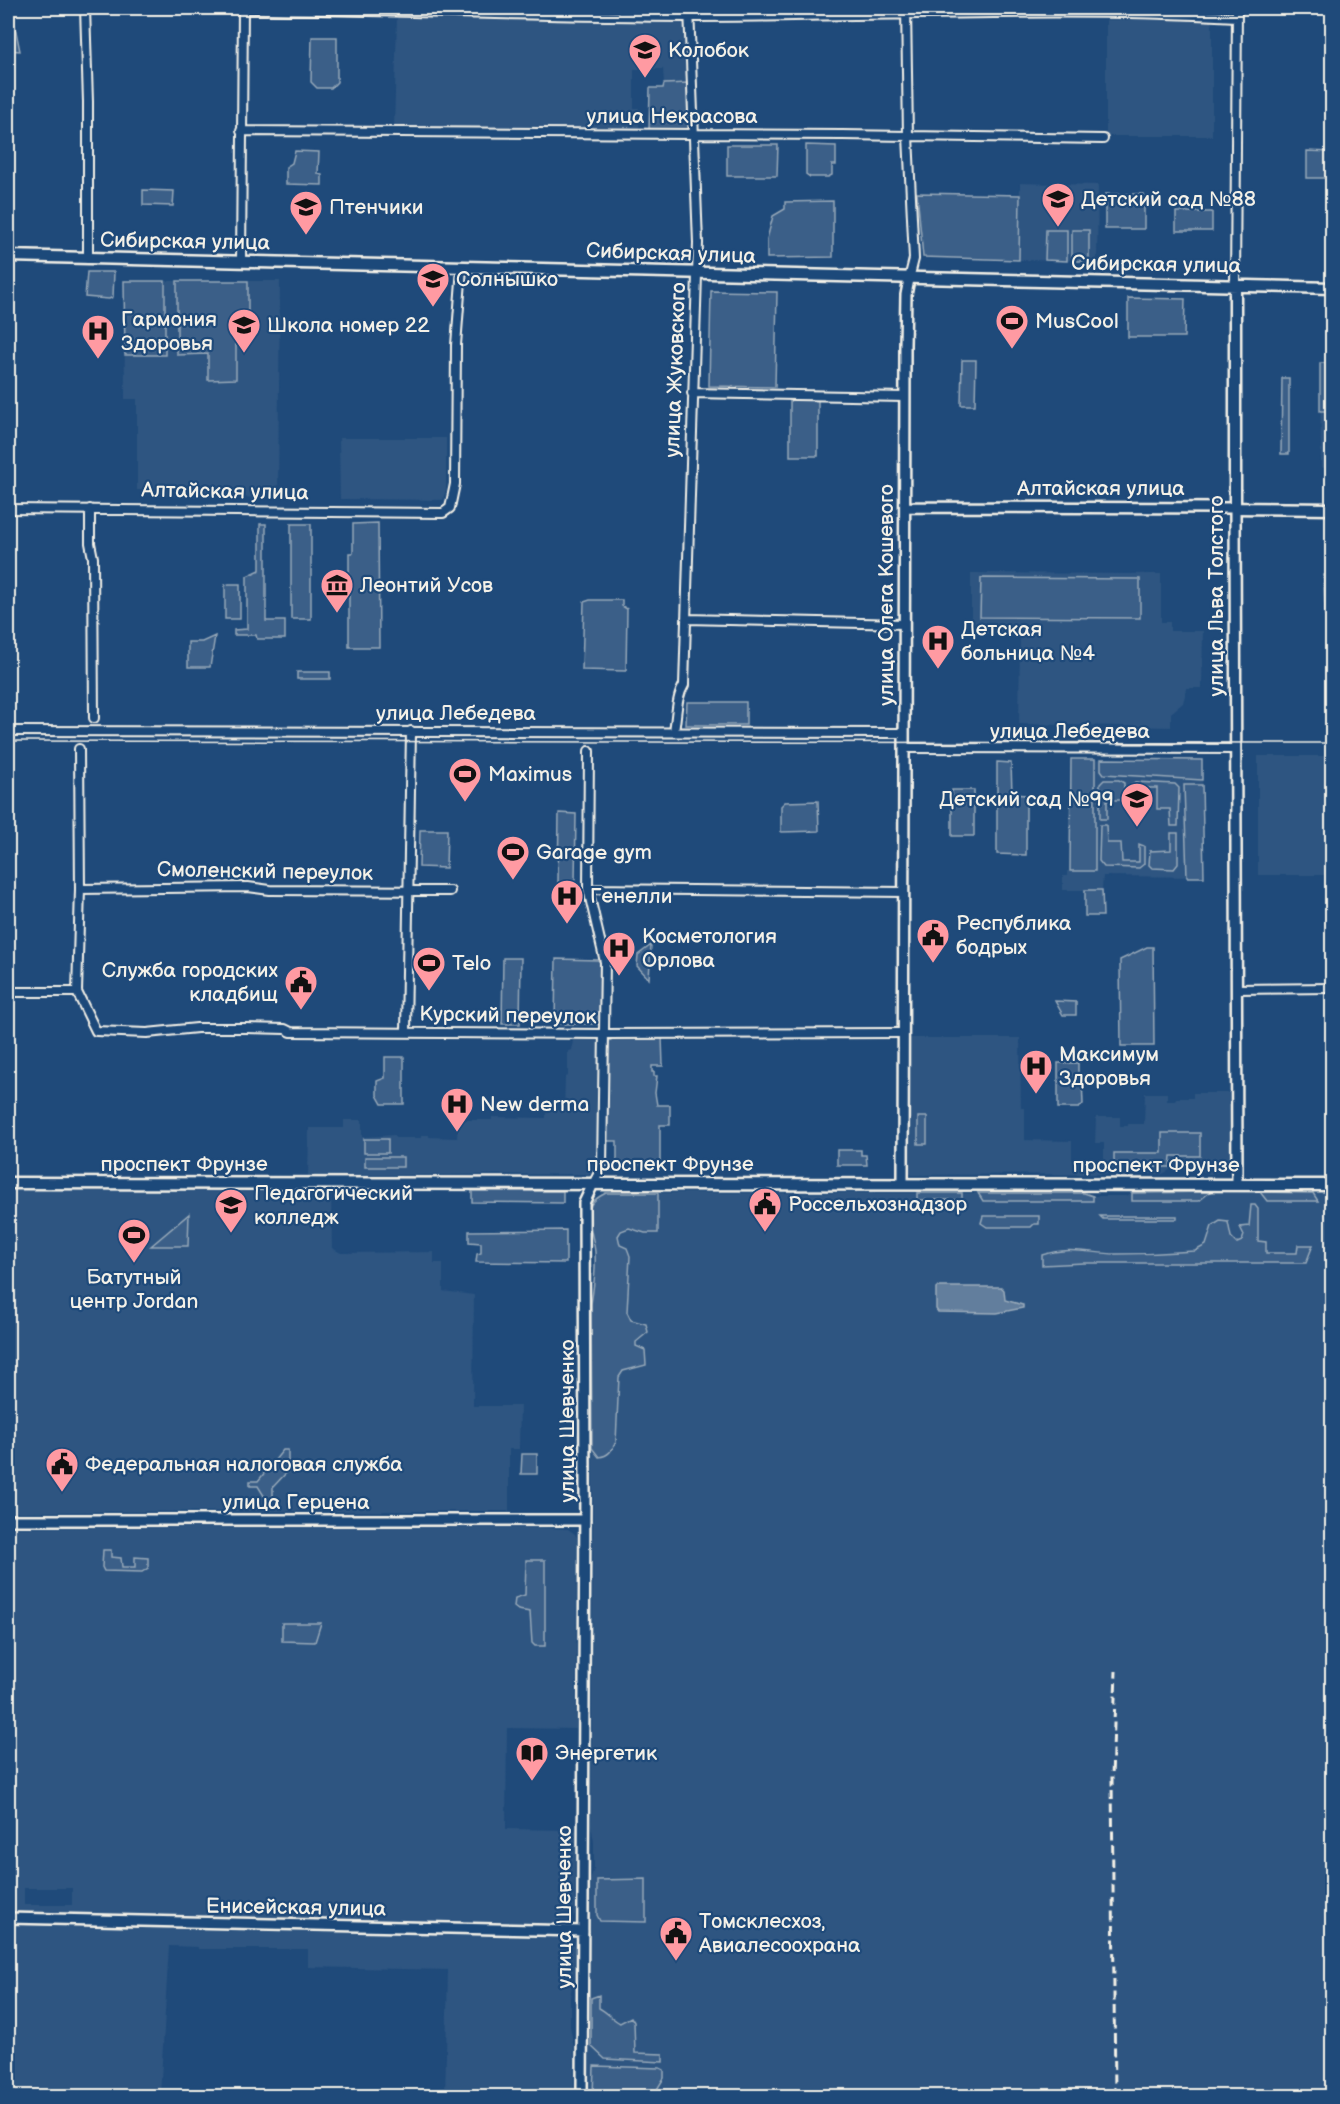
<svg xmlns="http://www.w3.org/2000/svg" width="1340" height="2104" font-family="'Balsamiq Sans',sans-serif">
<rect width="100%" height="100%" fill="#1f4a7a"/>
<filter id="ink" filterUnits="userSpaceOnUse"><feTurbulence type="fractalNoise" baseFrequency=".0167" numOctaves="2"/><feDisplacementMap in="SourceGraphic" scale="12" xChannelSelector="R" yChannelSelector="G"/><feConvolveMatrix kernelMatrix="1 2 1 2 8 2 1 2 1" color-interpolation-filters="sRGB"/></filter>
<g filter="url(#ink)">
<path fill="#2d5581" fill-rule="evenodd" d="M397,16L687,20L689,83L664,84L663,69H634V108H639V131L394,129Z
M1106,20H1212V136H1106Z
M1020,183L1098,185L1097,261L1019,260Z
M124,281H280L278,498L157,496L150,490H137V399H125Z
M1320,363H1332V468H1323L1321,466Z
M339,438H446V490L443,500L340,499Z
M971,573L1161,574V622H1170V631H1203L1202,688H1187L1183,703L1171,713V727L1019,724L1020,633L971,634Z
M1258,756H1332V875H1258Z
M1071,759L1202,760L1204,877L1103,876L1102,890H1063V876H1067V871H1070Z
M573,1037L601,1038L597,1170L595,1174L308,1176L309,1128H344V1120H362V1137L395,1135V1138H421V1135H429V1137L457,1138L458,1120H492V1117L546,1118V1110H564L565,1077L568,1076V1051L572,1050Z
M908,1038H1020L1021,1108H1025V1140L1072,1141V1160H1104V1143H1095L1096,1117H1120V1126H1128V1124H1144L1145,1093H1167V1101H1175L1176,1098H1193V1093H1232L1231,1163L1225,1171L1209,1174L1200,1170H1170L1162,1174L912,1175L907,1172V1168Z
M331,1190L332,1248L341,1253L434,1252V1263H443V1291L474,1295L473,1406H520L519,1449H509V1511L8,1512V1191Z
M606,1193H1084L1093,1196H1125L1132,1193H1332V2096H588L590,1880L594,1869V1842L591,1825L593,1523L591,1304L595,1284V1249L590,1232V1207L595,1199Z
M367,1523L501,1525L568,1529L575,1534L577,1538L576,1729L507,1728L506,1829L576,1830L575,1914L571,1921L562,1924L8,1914V1528ZM24,1888H72V1905H24Z
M8,1924L569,1938L574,1942L575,1948L574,1974L570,1997V2026L574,2048V2096H445L448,1970L308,1967V1949H198V1947L169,1946L160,2096H8Z"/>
<path fill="#3a5f88" stroke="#97a8b8" stroke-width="1.5" d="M8,12H12L20,51L8,50Z
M312,37H337V82L331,88H317L311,82Z
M689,83L690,129L686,132H649L650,88H663L664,84Z
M727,145H778L777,176H727Z
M806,145L836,146V165H832V175L828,177H810L806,174Z
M295,151L319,152L318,174L322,175V185L286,184V167L292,163Z
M1307,151L1332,152V178H1307Z
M143,190L174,191L173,206L143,205Z
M917,193L1020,195L1019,260L923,257Z
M1105,194H1144V229H1105Z
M833,201V257L767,258V239L773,216L785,209V202Z
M1176,212H1212V231H1176Z
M1046,230H1067V261L1045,260Z
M1072,230H1089V261H1072Z
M87,272H114L113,297L109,299L85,297Z
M124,281H165V355H125Z
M177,281H248V312L236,313V379L208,380V354L177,355Z
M711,291L777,292L775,387L709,386Z
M1128,298L1185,299L1184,337H1128Z
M962,360H976L975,405H961Z
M1320,363H1330L1332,367V411H1320Z
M1282,378H1289V454H1281Z
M790,399L818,400V456H790Z
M378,523L379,647H349V553H353V524Z
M260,524H266V621H285V639H257L256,635H234V630L247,629V576L260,570Z
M291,524H311V619H291Z
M1324,575H1332V616H1325Z
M981,578L1140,579V618L980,617Z
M229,584H240V619H225V585Z
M590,600H622V606L627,609L626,671L582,670L584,602Z
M215,636L210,667H188V642H202Z
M297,672H330V679H297Z
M687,702H746V725H686Z
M1071,759H1095V871H1070Z
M1101,759L1202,760V780L1104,774L1101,770Z
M997,762L1011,763L1012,794L1026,795V855L997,854Z
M1104,780H1119L1124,783V800H1107V819H1100V784Z
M1135,782L1175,784L1179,788L1178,826H1171L1170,809H1157V788H1138V792L1133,791L1132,784Z
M1184,785H1202L1204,877H1187Z
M952,790H974V836H952Z
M818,801L819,831L781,832V806L785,802Z
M559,813L576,814L575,883H558Z
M1100,825H1106L1107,843H1121L1122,862H1139V844L1144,846V864L1139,868L1104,867L1099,861Z
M420,830H447L446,868L419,867Z
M1171,833H1178V864L1174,869L1152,868L1149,865L1150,851L1171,850Z
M1085,890H1102L1103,916H1085Z
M651,945L649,979L637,966L638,955Z
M1147,947H1153L1154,1046H1121L1120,960Z
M503,958H521L520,1024H502Z
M556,959L598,960L600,962V1024H555Z
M1055,1001L1076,1002V1015H1063Z
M662,1037L663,1066H652V1072H654V1076H657L655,1093L657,1105H670V1125H660V1165L617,1164V1141H606L609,1041L614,1038Z
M385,1057H404V1104H382L377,1095V1081L385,1078Z
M1058,1063H1078V1075H1087V1078L1082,1079L1083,1104L1079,1108H1058Z
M918,1117H927V1144H918Z
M1162,1133H1200V1156H1171L1170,1167H1114V1153H1162Z
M364,1139H388V1153H364Z
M837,1150H861V1155H866L867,1165H837Z
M365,1157H403V1167H365Z
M472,1191H563V1203L472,1202Z
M1210,1192L1199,1201H1132V1193Z
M1260,1192L1313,1193L1318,1201H1267Z
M606,1193H658V1233H645L629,1228L621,1231L618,1236L620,1245L627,1248L630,1256L627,1312L631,1320L646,1324L648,1332L636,1342V1346L645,1350L646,1365L623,1371L619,1377L616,1442C612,1450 609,1456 599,1457L592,1448L591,1304C594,1286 596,1269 595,1252C594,1238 585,1218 591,1205C594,1199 600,1196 606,1193Z
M917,1193H962V1200H917Z
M978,1193H1084L1093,1196V1201H983Z
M1251,1205H1255L1258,1209V1241L1266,1242V1253H1297L1298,1245H1313L1306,1263H1084L1042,1265V1255C1070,1246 1088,1253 1116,1254C1142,1254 1169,1253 1195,1251L1206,1245L1212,1226L1220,1221L1228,1222L1231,1237L1237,1243L1242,1241L1244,1235L1240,1227L1249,1226Z
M189,1214L188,1246H151Z
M983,1216H1039V1224H1034L1031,1227H987L981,1223Z
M1100,1216H1177V1219H1103Z
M566,1230V1263L476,1262L477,1254L481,1253V1243L469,1242V1231Z
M283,1450H288V1471L273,1487V1501L269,1504L258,1486H250V1481H258Z
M522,1454H537V1474H521Z
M103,1550H111V1557L121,1558L122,1567H135V1557L148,1558V1568L142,1572L104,1571L102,1567Z
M526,1560H545V1646H535L532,1643L530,1612L518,1610L514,1607L515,1598L525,1595Z
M282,1623H321L315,1642L282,1641Z
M646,1879V1922L600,1921L597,1915V1880Z
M599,1995V2008C607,2012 612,2019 620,2023L631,2017L634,2022L635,2053L663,2054V2062L605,2059L591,2046V1998Z
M594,2066L660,2068L664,2070V2078L653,2096H593Z"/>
<path fill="#627e9d" stroke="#9cacbb" stroke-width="1.5" d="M938,1287H1001L1004,1290L1005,1300L1023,1305V1308L997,1313L938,1312L936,1309V1289Z"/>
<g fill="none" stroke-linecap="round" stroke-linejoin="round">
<g stroke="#f4f1e8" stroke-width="12">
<path id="minor" d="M85,8L88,102V259
M86,8C286,6 487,16 688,17C871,17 1054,7 1237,17
M906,8L908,136L914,259L909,279
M241,131L842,135L1103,139
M241,262L243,8
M1235,285L1237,8
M692,393L905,397
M8,509L443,513L450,508L455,484L456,345L462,268
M90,509V543L93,558L94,718
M687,619L904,624
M8,731L904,733
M674,731C677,715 676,698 684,685L698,243L689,8
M904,748L1236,749
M79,749L80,889L77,992L96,1031L147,1033L197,1028H246L285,1029L291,1032L604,1034L903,1033
M589,751L588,889L605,962L602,1167L593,1184
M80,889L248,887L270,890L450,891
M588,889L904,892
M1236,989L1332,988
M8,992H77
M406,1032L411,731"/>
</g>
<g stroke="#f4f1e8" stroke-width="14">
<path id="tertiary" d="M905,507L1235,508L1237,1184
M903,1184L905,345L906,295L909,279
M8,1520H585
M8,1918L583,1931
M582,2096L585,1491L584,1203L593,1184"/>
</g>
<g stroke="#f4f1e8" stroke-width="15">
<path id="secondary" d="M8,256L1332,288
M1235,285V508L1332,509
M8,1183L1332,1185"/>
</g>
<use href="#minor" stroke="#1f4a7a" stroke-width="8"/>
<use href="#tertiary" stroke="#1f4a7a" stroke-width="9"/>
<use href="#secondary" stroke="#1f4a7a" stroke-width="10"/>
<path stroke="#f4f1e8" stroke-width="1.5" d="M8,741L1332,743"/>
<path stroke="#f4f1e8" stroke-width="3" stroke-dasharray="9 4.5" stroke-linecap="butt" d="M1115,2096L1112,1777L1116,1671"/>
</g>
</g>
<defs>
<g id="school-pin" transform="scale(1.725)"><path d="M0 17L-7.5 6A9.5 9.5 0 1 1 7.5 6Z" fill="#ff9aa2" stroke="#1f4a7a"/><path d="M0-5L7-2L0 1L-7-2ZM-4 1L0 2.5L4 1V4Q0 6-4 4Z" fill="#111"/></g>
<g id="stadium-pin" transform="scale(1.725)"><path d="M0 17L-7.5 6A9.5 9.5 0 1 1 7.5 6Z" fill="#ff9aa2" stroke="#1f4a7a"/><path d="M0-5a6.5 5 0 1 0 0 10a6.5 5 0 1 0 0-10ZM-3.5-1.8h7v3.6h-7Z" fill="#111"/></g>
<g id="hospital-pin" transform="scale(1.725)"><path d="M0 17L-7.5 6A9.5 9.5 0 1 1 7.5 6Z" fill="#ff9aa2" stroke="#1f4a7a"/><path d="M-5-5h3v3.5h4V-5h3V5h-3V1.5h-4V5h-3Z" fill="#111"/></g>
<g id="museum-pin" transform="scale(1.725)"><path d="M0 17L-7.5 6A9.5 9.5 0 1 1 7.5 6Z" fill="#ff9aa2" stroke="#1f4a7a"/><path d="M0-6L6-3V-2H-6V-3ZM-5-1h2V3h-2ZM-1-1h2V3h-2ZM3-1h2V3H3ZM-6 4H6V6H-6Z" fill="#111"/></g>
<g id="civic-pin" transform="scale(1.725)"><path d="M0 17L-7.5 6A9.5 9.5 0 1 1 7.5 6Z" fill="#ff9aa2" stroke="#1f4a7a"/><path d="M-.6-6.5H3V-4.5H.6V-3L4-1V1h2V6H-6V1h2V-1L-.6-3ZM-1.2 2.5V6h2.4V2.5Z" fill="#111"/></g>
<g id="university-pin" transform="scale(1.725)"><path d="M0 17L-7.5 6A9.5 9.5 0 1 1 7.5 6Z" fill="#ff9aa2" stroke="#1f4a7a"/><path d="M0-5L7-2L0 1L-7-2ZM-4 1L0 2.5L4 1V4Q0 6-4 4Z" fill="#111"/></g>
<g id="library-pin" transform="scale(1.725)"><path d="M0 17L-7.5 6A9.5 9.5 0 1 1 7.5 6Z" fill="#ff9aa2" stroke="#1f4a7a"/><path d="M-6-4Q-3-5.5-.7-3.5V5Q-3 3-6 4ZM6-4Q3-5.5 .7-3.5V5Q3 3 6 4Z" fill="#111"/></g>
</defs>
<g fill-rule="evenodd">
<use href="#school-pin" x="645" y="50"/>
<use href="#school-pin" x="1058" y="199"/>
<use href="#school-pin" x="306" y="207"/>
<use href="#school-pin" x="433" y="279"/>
<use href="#stadium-pin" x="1012" y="321"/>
<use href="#school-pin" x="244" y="325"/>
<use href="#hospital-pin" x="98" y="331"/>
<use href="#museum-pin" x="337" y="585"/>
<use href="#hospital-pin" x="938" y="641"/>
<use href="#stadium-pin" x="465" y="774"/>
<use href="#school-pin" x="1137" y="799"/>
<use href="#stadium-pin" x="513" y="852"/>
<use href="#hospital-pin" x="567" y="896"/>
<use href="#civic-pin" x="933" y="935"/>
<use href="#hospital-pin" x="619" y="948"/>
<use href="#stadium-pin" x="429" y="963"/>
<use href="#civic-pin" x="301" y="982"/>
<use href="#hospital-pin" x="1036" y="1066"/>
<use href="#hospital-pin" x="457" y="1104"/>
<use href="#civic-pin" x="765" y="1204"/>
<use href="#university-pin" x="231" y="1205"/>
<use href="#stadium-pin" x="134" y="1235"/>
<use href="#civic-pin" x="62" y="1464"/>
<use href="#library-pin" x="532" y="1753"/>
<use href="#civic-pin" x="676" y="1933"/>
</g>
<g text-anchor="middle" stroke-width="4.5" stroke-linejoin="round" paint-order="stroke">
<g font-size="21" fill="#f4f1e8" stroke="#1f4a7a" text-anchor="start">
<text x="668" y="57">Колобок</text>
<text x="1081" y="206">Детский сад №88</text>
<text x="329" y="214">Птенчики</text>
<text x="456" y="286">Солнышко</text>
<text x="121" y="326">Гармония<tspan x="121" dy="24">Здоровья</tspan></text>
<text x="1035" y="328">MusCool</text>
<text x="267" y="332">Школа номер 22</text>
<text x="360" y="592">Леонтий Усов</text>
<text x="961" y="636">Детская<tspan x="961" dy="24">больница №4</tspan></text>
<text x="488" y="781">Maximus</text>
<text x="1114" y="806" text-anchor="end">Детский сад №99</text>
<text x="536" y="859">Garage gym</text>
<text x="590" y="903">Генелли</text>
<text x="956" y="930">Республика<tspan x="956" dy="24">бодрых</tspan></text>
<text x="642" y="943">Косметология<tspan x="642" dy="24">Орлова</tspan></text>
<text x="452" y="970">Telo</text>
<text x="278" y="977" text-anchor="end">Служба городских<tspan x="278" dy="24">кладбищ</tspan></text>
<text x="1059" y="1061">Максимум<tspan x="1059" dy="24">Здоровья</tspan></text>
<text x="480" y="1111">New derma</text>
<text x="254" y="1200">Педагогический<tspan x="254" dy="24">колледж</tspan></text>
<text x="788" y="1211">Россельхознадзор</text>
<text x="134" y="1284" text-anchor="middle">Батутный<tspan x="134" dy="24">центр Jordan</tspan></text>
<text x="85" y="1471">Федеральная налоговая служба</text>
<text x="555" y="1760">Энергетик</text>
<text x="699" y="1928">Томсклесхоз,<tspan x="699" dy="24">Авиалесоохрана</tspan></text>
</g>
<g font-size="21" fill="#f4f1e8" stroke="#1f4a7a">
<text x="672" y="123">улица Некрасова</text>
<text transform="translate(185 241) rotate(1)" y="7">Сибирская улица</text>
<text transform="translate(671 253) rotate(2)" y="7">Сибирская улица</text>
<text transform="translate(1156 264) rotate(1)" y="7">Сибирская улица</text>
<text transform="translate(675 370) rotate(-88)" y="7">улица Жуковского</text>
<text x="1101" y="495">Алтайская улица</text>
<text transform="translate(225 491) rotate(1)" y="7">Алтайская улица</text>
<text transform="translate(886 595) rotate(-90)" y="7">улица Олега Кошевого</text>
<text transform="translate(1216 596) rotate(-90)" y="7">улица Льва Толстого</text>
<text x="456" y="720">улица Лебедева</text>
<text x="1070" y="738">улица Лебедева</text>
<text transform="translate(265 871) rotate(1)" y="7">Смоленский переулок</text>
<text transform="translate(508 1015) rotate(1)" y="7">Курский переулок</text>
<text x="184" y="1171">проспект Фрунзе</text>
<text x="670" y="1171">проспект Фрунзе</text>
<text x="1156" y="1172">проспект Фрунзе</text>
<text transform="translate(567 1421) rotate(-90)" y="7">улица Шевченко</text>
<text x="296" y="1509">улица Герцена</text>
<text transform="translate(296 1907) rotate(1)" y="7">Енисейская улица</text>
<text transform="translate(564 1907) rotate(-90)" y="7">улица Шевченко</text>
</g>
</g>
<rect width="1340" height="2104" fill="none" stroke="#1f4a7a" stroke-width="30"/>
<rect x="15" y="15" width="1310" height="2074" fill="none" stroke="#f4f1e8" stroke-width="2" filter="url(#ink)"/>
</svg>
